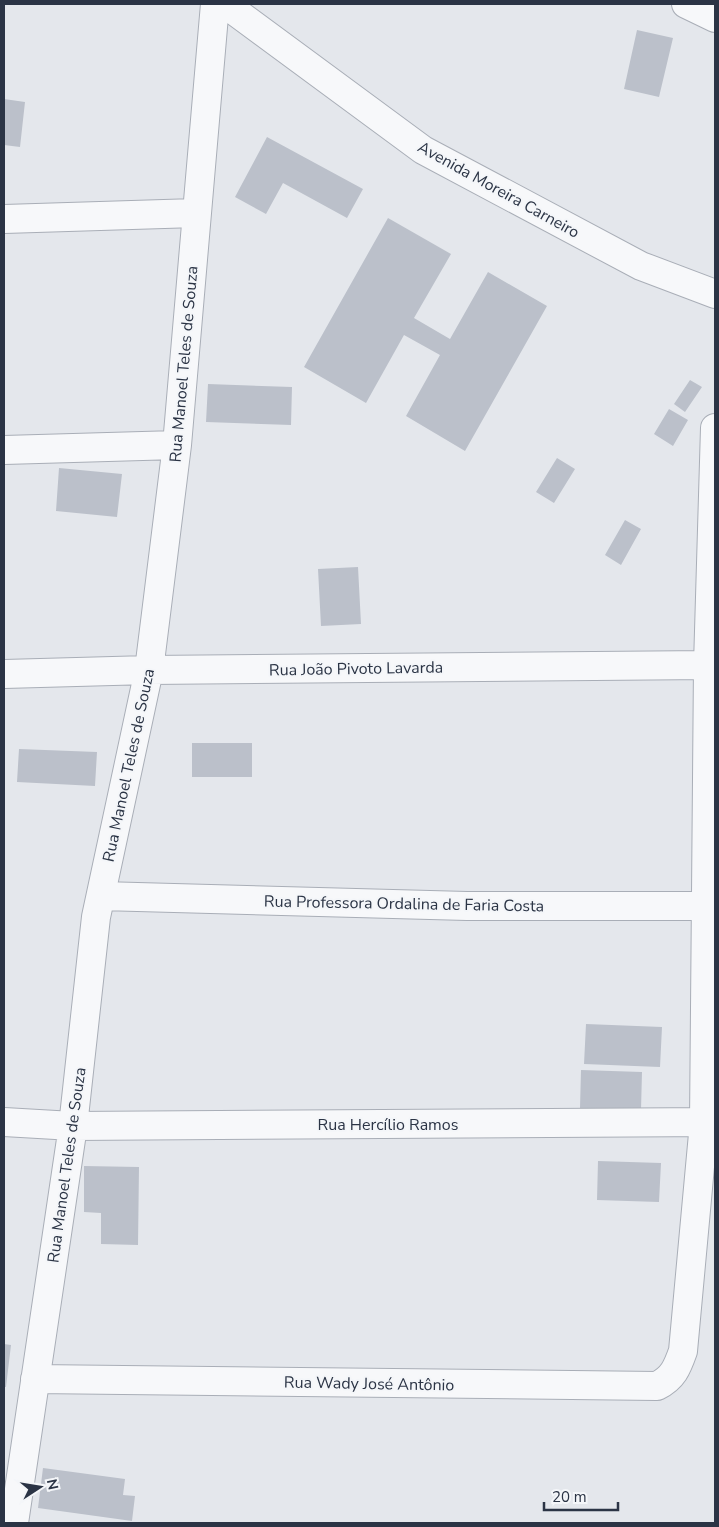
<svg xmlns="http://www.w3.org/2000/svg" width="719" height="1527" font-family="'Nunito Sans',sans-serif">
<rect width="100%" height="100%" fill="#e4e7ec"/>
<path fill="#bbc0ca" d="M637,30L673,38L659,97L624,89Z
M4,99L25,102L20,147L4,145Z
M267,137L363,189L347,218L283,183L266,214L235,197Z
M388,218L451,254L414,318L450,339L488,272L547,306L465,451L406,416L440,355L404,335L366,403L304,367Z
M690,380L702,387L685,412L674,404Z
M208,384L292,387L291,425L206,422Z
M669,409L688,420L673,446L654,434Z
M557,458L575,469L554,503L536,492Z
M59,468L122,474L117,517L56,511Z
M625,520L641,529L621,565L605,555Z
M358,567L361,624L321,626L318,569Z
M192,743H252V777H192Z
M19,749L97,752L95,786L17,782Z
M586,1024L662,1027L660,1067L584,1064Z
M581,1070L642,1072L641,1110L580,1108Z
M598,1161L661,1163L659,1202L597,1200Z
M84,1166L139,1167L138,1245L101,1244V1213L84,1212Z
M4,1344L11,1345L6,1387H4Z
M43,1468L125,1479L123,1495L135,1496L132,1521L38,1508Z"/>
<g fill="none" stroke-linecap="round" stroke-linejoin="round">
<g stroke="#a9aeb7" stroke-width="30">
<path id="minor" d="M225,4L423,150L641,266L715,294
M686,4L715,18
M4,219L196,213
M4,450L177,445
M4,674L149,670L708,665
M101,896L467,906H707
M4,1122L73,1126L715,1122
M35,1379L657,1386C673,1378 677,1368 683,1351L704,1123L708,665L715,428
M14,1523L73,1126L96,917L149,670L177,445L215,4"/>
</g>
<use href="#minor" stroke="#f7f8fa" stroke-width="28"/>
</g>
<g text-anchor="middle" stroke-width="4" stroke-linejoin="round" paint-order="stroke">
<g font-size="16" fill="#2b3445" stroke="#f4f6f9">
<text transform="translate(499 189) rotate(29)" y="6">Avenida Moreira Carneiro</text>
<text transform="translate(183 364) rotate(-85)" y="6">Rua Manoel Teles de Souza</text>
<text transform="translate(356 668) rotate(-1)" y="6">Rua João Pivoto Lavarda</text>
<text transform="translate(128 765) rotate(-78)" y="6">Rua Manoel Teles de Souza</text>
<text transform="translate(404 903) rotate(1)" y="6">Rua Professora Ordalina de Faria Costa</text>
<text x="388" y="1130">Rua Hercílio Ramos</text>
<text transform="translate(66 1165) rotate(-82)" y="6">Rua Manoel Teles de Souza</text>
<text transform="translate(369 1383) rotate(1)" y="6">Rua Wady José Antônio</text>
</g>
</g>
<rect width="719" height="1527" fill="none" stroke="#2b3445" stroke-width="10"/>
<g transform="translate(40 1487) rotate(78)" stroke="#f4f6f9" stroke-width="4" paint-order="stroke">
<path d="M0-4L9 19L0 12L-9 19Z" fill="#2b3445"/>
<text y="-8" font-size="14" font-weight="bold" text-anchor="middle" fill="#2b3445">N</text>
</g>
<path d="M544 1502v8h74v-8" fill="none" stroke="#2b3445" stroke-width="2.5"/>
<text x="552" y="1502" font-size="15" fill="#2b3445" stroke="#f4f6f9" stroke-width="4" paint-order="stroke">20 m</text>
</svg>
